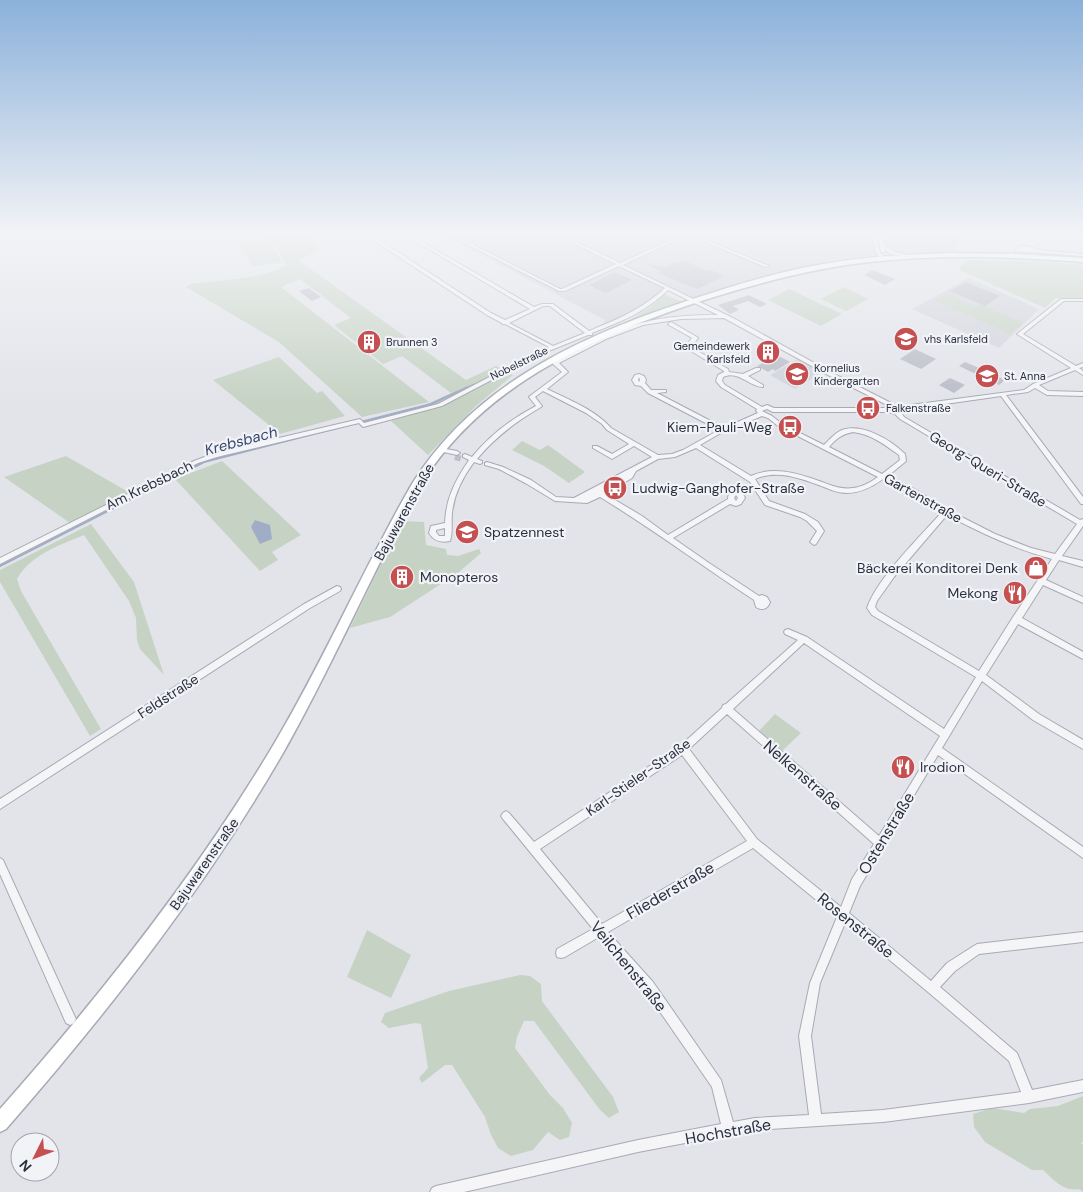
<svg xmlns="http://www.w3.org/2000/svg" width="1083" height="1192" font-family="'DM Sans',sans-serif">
<rect width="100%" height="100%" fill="#e2e4ea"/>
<path fill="#d0d3db" d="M443,235H959L956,252L911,253L833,260L695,298L667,285L645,305L609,325L603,322L605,320Z
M969,278L1039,309L999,348L912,309Z
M798,359L823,372L795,389L770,375Z"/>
<path fill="#c6d3c4" d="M260,235H265L281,259L280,263L253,266L239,244L246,240H262Z
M267,235H292L297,238L311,237L320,250L298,260L466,380L496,366L513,375L476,406L428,455L391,421L451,393L402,356L383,364L334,325L351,318L300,279L281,287L429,402L362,417L279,342L186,287L190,284C219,280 261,280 287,265Z
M967,260L1029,261L1083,265V298H1056L1045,308L958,269Z
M844,287L868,299L846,311L821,299Z
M789,289L842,314L821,326L768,300Z
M664,294L682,302L626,322L652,306Z
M948,294L975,307L980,304L1023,323L1010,334L934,300Z
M279,357L317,393L322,391L345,416L280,434L213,380Z
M522,441L540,450L548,445L585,472L569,483L544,466L512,450Z
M66,456L130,493L70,523L4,477Z
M222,461L301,535L272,552L278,560L260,571L175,479Z
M402,521L424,522L426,545L446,549L447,555L458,556L479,549L481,553L458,573L390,617L350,628Z
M91,524L134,582L164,675L140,649L137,640L136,618L129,601L84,535C60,545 30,555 17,579L21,591L101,729L90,736L0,582V570Z
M775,714L801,733L782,751L759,731Z
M367,930L411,955L391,998L347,977Z
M520,975L530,976L541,984L542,1001L613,1097L619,1112L609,1118L600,1110L534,1021H524L517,1037L515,1048L550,1095L563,1108L572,1123L569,1137L560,1140L548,1132L533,1150L511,1156L498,1148L491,1135L485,1117L452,1065H445L422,1083L419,1078L428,1068L421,1024L415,1023L389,1028L381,1022L385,1013L449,991Z
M1083,1096V1141L1081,1144H1083V1192L1079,1189C1063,1192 1053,1179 1043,1170H1032L985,1142L974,1127L973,1114L992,1108L1024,1113L1030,1109L1058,1106Z"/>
<path fill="#a0adc7" d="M255,520L270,525L272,539L260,544L251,527Z"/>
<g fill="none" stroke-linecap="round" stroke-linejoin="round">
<path stroke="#a0adc7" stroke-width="1" d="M465,388L474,384"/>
<path stroke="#a0adc7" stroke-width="2" d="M0,566L204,462L431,404L468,387"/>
</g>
<path fill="#babdc6" d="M683,260L708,271L711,270L724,276L698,289L657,273L662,272L649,265V264L665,267L675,262L678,263Z
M872,270L895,279L885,285L864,275Z
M615,272L632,280L606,293L589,285Z
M966,282L1000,296L985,306L950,291Z
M309,288L321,297L312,301L299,291Z
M749,295L767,304L760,307L748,301L733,306L739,310L730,314L718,305Z
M915,349L936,359L921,369L900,359Z
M777,355L790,362L775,371L773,369L768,372L757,366Z
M965,362L977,367L1005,380L999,385L959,366Z
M950,378L965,385L954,393L939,385Z
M472,527L474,537L461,538L459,528Z"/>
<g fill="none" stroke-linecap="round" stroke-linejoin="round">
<path stroke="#bdc0c8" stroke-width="6" stroke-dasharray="6 3" stroke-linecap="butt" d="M455,457L462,459"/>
<g stroke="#a7aab4" stroke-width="2">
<path id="street" d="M383,235H388L381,241L491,313L505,320L530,309L405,235H410L534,307L542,304H553L589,331C618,319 641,310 665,288L619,266L565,291H559L449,235H454L560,289H562L616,264L557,235H562L620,263L682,235H687L623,265L735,319L834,374L891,403V405H887L830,376L724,318L681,319L643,325L606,339L559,363L568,372L547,389C569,400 594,409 611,428L658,455L672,454L683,450L719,430L648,393L641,386L635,385L632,380L635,375L639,374L644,376L646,380L645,383L651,390H666V392L657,393L724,428L758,413L756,411L757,409L721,387L716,381L718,375L724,372V371L686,348L685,347L692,338L669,325L668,324L671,322L697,337L698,338L691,347L728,369L729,372L743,374L756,368H760V370L748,376L763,385V387C749,387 739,370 723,377L722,381L725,385L762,407L767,405L774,408H889L895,410L903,411L904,412L902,414L904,417L1080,520L1083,519V526L1062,556L1083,561V567L1059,560L1046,580L1083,597V603L1043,585L1022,618L1083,652V659L1018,624L986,675L1039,714L1083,740V749L1033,720L982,681L942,748L1083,847V858L938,755L860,886L849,913L931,981L947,963L977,944L1083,932V942L979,954L955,971L940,987L1017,1053L1032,1090L1083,1080V1092L1029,1103L883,1122L755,1130L729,1136L727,1135L638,1152L464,1192H430L432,1188L436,1186L638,1140L721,1124L712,1087L645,990L599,937L565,957L561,958L557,957L556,953L557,949L593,929L503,819L501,816L503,813L506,811L509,813L534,842L680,746L722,708L723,705L726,704L798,640L785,634L784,632L785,630L788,629L807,637L944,729L976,677L872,615L867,608C878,577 919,538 942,512L912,494L883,479C872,487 860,493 847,493C839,493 831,490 824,487C802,479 778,469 755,479L769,501L805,514L818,522L824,531L816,544L814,545L810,542L817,531L807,521L800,517L765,505L750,482L696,448L675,457L658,459L636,471L632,478L605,494L642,516L668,535L728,499C728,491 735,489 742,492L745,498L741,504L736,506L730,504L673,538L709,563L759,596L762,595L767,597L770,602C768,609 762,611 756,607L754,600C702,566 653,529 600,497L587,503L555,501L527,484L499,469L485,465V463L487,462L503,467L531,480L556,497L574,498L652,457L634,446L612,459L593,448V446H597L612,454L629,444L607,430L602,424L586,413L543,391L535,397L542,406L541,407C517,421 495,437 477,459L482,461V463L480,464L474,462C463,477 454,494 452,513C451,522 453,532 450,541C441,543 434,541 429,533L431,526L445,523C446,498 455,481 469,460L463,457V455L465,454L472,457C490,435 511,419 536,406L529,397L530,396L562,372L553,364V362C582,347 610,331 641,323C666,316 692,315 718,315L668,290C644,313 622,321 592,333V335H588L539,355L442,406L363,427L359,423L217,457L198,463L0,564V558L194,461L215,453L360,419L364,423L438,404L535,353L549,347L505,324H502V323L487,315L376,242V240ZM543,306H550L585,333L553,346L509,323ZM639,377L640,380L639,382L638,380ZM767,409L773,412H888L895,414L900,419L1077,524L1055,554L1031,548L995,534L948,510L916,490L888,476L905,462L906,461L905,454C891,440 862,423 842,430C835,433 830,439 824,445L782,424L772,416L762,411ZM762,416L768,418L778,426L878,477C871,482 862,487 853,488C841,490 830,485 819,481C797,473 773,466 751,476L700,445L719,434ZM853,432C871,434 885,445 899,455L900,460L882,474L829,447C836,439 842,434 853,432ZM736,495L738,498L736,501L734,498ZM947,515C983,534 1013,548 1052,559L1013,617L979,671L878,611L875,607L877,601L894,577ZM445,528V536H439L436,532V530ZM804,643L940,736L879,836L733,709ZM727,714L874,844L852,879L841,907L757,839L689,749ZM682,755L747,841L602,924L540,849ZM753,848L837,917L810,983L799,1036L809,1115L755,1118L733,1122L721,1080L653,982L608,932ZM845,923L928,992L1009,1061L1021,1092L883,1110L821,1114L811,1036L820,983Z
M689,235H694L769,266L765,267Z
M872,235H876L880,253L885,257V259H881L876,253Z
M878,235H882L884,245L895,252L908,255V257L891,254L885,250V252H881Z
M1019,246H1028L1038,250L1083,254V256L1016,251V250Z
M1061,299H1083V301H1064L1023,334L1076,366L1083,363V367L1079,368L1083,371V375L1075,370L1039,385L1048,391L1083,392V396L1047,395L1035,388L1028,392L1006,395L1083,497V504H1081L1001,396L903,410L900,408L903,406L1024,390L1033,384L1071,368L1017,334Z
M441,448L457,451L460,453L457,455L439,451V449Z
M337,586L340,587L341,589L340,591L310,608L0,809V799L304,604Z
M0,858L3,860L74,1015L76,1019L74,1023L70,1025L66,1023L0,874Z"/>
</g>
<g stroke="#a7aab4" stroke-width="3">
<path id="secondary" d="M948,253L1015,254L1083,258V262C1015,257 947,254 879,261C815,267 753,284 692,304C586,340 483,386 421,484C372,572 333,665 283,753C205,888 109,1011 6,1129L0,1132V1109C101,995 196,875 274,744C324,660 363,569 412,484C471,389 572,340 675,305C720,290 766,275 812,266C857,257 902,255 948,253Z"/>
</g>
<use href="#street" fill="#f5f5f8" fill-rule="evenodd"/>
<use href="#secondary" fill="#fff" fill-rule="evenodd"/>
</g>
<linearGradient id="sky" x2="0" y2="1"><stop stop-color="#8bb1db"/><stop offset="0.58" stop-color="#f2f3f6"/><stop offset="1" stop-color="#f2f3f6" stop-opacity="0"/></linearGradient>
<rect width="1083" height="402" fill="url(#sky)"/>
<defs>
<g id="school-disc" transform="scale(1.25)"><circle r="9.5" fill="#c55051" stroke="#f2f3f7"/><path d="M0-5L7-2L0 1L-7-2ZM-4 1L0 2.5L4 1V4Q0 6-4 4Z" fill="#fff"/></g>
<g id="building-disc" transform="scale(1.25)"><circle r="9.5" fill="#c55051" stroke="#f2f3f7"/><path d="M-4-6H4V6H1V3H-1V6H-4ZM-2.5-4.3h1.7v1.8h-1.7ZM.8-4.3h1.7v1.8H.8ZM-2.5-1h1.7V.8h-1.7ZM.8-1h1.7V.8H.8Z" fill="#fff"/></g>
<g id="bus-disc" transform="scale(1.25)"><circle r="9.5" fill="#c55051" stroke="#f2f3f7"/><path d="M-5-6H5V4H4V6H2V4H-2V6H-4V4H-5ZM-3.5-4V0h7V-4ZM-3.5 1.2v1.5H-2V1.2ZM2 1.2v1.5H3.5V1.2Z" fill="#fff"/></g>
<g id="shop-disc" transform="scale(1.25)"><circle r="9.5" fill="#c55051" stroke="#f2f3f7"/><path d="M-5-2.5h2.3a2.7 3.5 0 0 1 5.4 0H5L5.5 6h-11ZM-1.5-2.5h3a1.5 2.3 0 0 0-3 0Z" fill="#fff"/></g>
<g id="restaurant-disc" transform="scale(1.25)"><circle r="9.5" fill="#c55051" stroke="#f2f3f7"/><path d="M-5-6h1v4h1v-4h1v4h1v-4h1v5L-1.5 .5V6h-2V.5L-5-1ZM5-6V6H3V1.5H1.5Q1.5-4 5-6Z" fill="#fff"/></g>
</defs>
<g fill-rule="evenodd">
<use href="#school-disc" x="906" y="339"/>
<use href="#building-disc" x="369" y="342"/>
<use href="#building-disc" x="768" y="352"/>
<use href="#school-disc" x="797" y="374"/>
<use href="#school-disc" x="987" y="376"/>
<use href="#bus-disc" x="868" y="408"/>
<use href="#bus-disc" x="790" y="427"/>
<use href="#bus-disc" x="615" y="488"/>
<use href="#school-disc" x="467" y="532"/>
<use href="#shop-disc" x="1036" y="568"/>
<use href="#building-disc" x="402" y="577"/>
<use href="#restaurant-disc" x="1015" y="593"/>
<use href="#restaurant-disc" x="903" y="767"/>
</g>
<g text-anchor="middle" stroke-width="4.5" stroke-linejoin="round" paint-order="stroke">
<g font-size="11" fill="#2b3041" stroke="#f2f3f7" text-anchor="start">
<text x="924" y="343">vhs Karlsfeld</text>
<text x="386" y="346">Brunnen 3</text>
<text x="750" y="350" text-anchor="end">Gemeindewerk<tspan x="750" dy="13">Karlsfeld</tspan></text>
<text x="814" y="372">Kornelius<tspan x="814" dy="13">Kindergarten</tspan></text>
<text x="1004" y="380">St. Anna</text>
<text x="886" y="412">Falkenstraße</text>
</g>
<g font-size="11" fill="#2b3041" stroke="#f2f3f7">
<text transform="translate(519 363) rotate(-26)" y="4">Nobelstraße</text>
</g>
<g font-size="14" fill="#2b3041" stroke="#f2f3f7" text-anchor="start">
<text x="772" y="432" text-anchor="end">Kiem-Pauli-Weg</text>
<text x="632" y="493">Ludwig-Ganghofer-Straße</text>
<text x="484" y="537">Spatzennest</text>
<text x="1018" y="573" text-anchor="end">Bäckerei Konditorei Denk</text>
<text x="420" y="582">Monopteros</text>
<text x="998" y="598" text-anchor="end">Mekong</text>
<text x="920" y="772">Irodion</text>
</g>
<g font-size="14" fill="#2b3041" stroke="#f2f3f7">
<text transform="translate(988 469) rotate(31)" y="5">Georg-Queri-Straße</text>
<text transform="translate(149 485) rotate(-26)" y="5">Am Krebsbach</text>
<text transform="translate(923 498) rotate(29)" y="5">Gartenstraße</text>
<text transform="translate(404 512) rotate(-61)" y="5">Bajuwarenstraße</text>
<text transform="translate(168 696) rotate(-33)" y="5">Feldstraße</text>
<text transform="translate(638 777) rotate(-35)" y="5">Karl-Stieler-Straße</text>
<text transform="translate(204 864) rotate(-55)" y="5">Bajuwarenstraße</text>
</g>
<g font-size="15" font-style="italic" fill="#384972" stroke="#f2f3f7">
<text transform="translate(241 441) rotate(-15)" y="5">Krebsbach</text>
</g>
<g font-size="16" fill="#2b3041" stroke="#f2f3f7">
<text transform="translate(803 775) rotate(41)" y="6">Nelkenstraße</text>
<text transform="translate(886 833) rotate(-59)" y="6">Ostenstraße</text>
<text transform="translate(670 890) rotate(-30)" y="6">Fliederstraße</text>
<text transform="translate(856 925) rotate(39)" y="6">Rosenstraße</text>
<text transform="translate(629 966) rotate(51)" y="6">Veilchenstraße</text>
<text transform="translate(728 1131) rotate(-10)" y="6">Hochstraße</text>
</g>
</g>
<g transform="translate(35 1157) rotate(228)"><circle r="24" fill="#f2f3f7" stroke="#a2a5ae"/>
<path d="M0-4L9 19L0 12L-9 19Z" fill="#c55051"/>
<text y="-8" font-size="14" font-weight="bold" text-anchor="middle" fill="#2b3041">N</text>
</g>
</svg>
